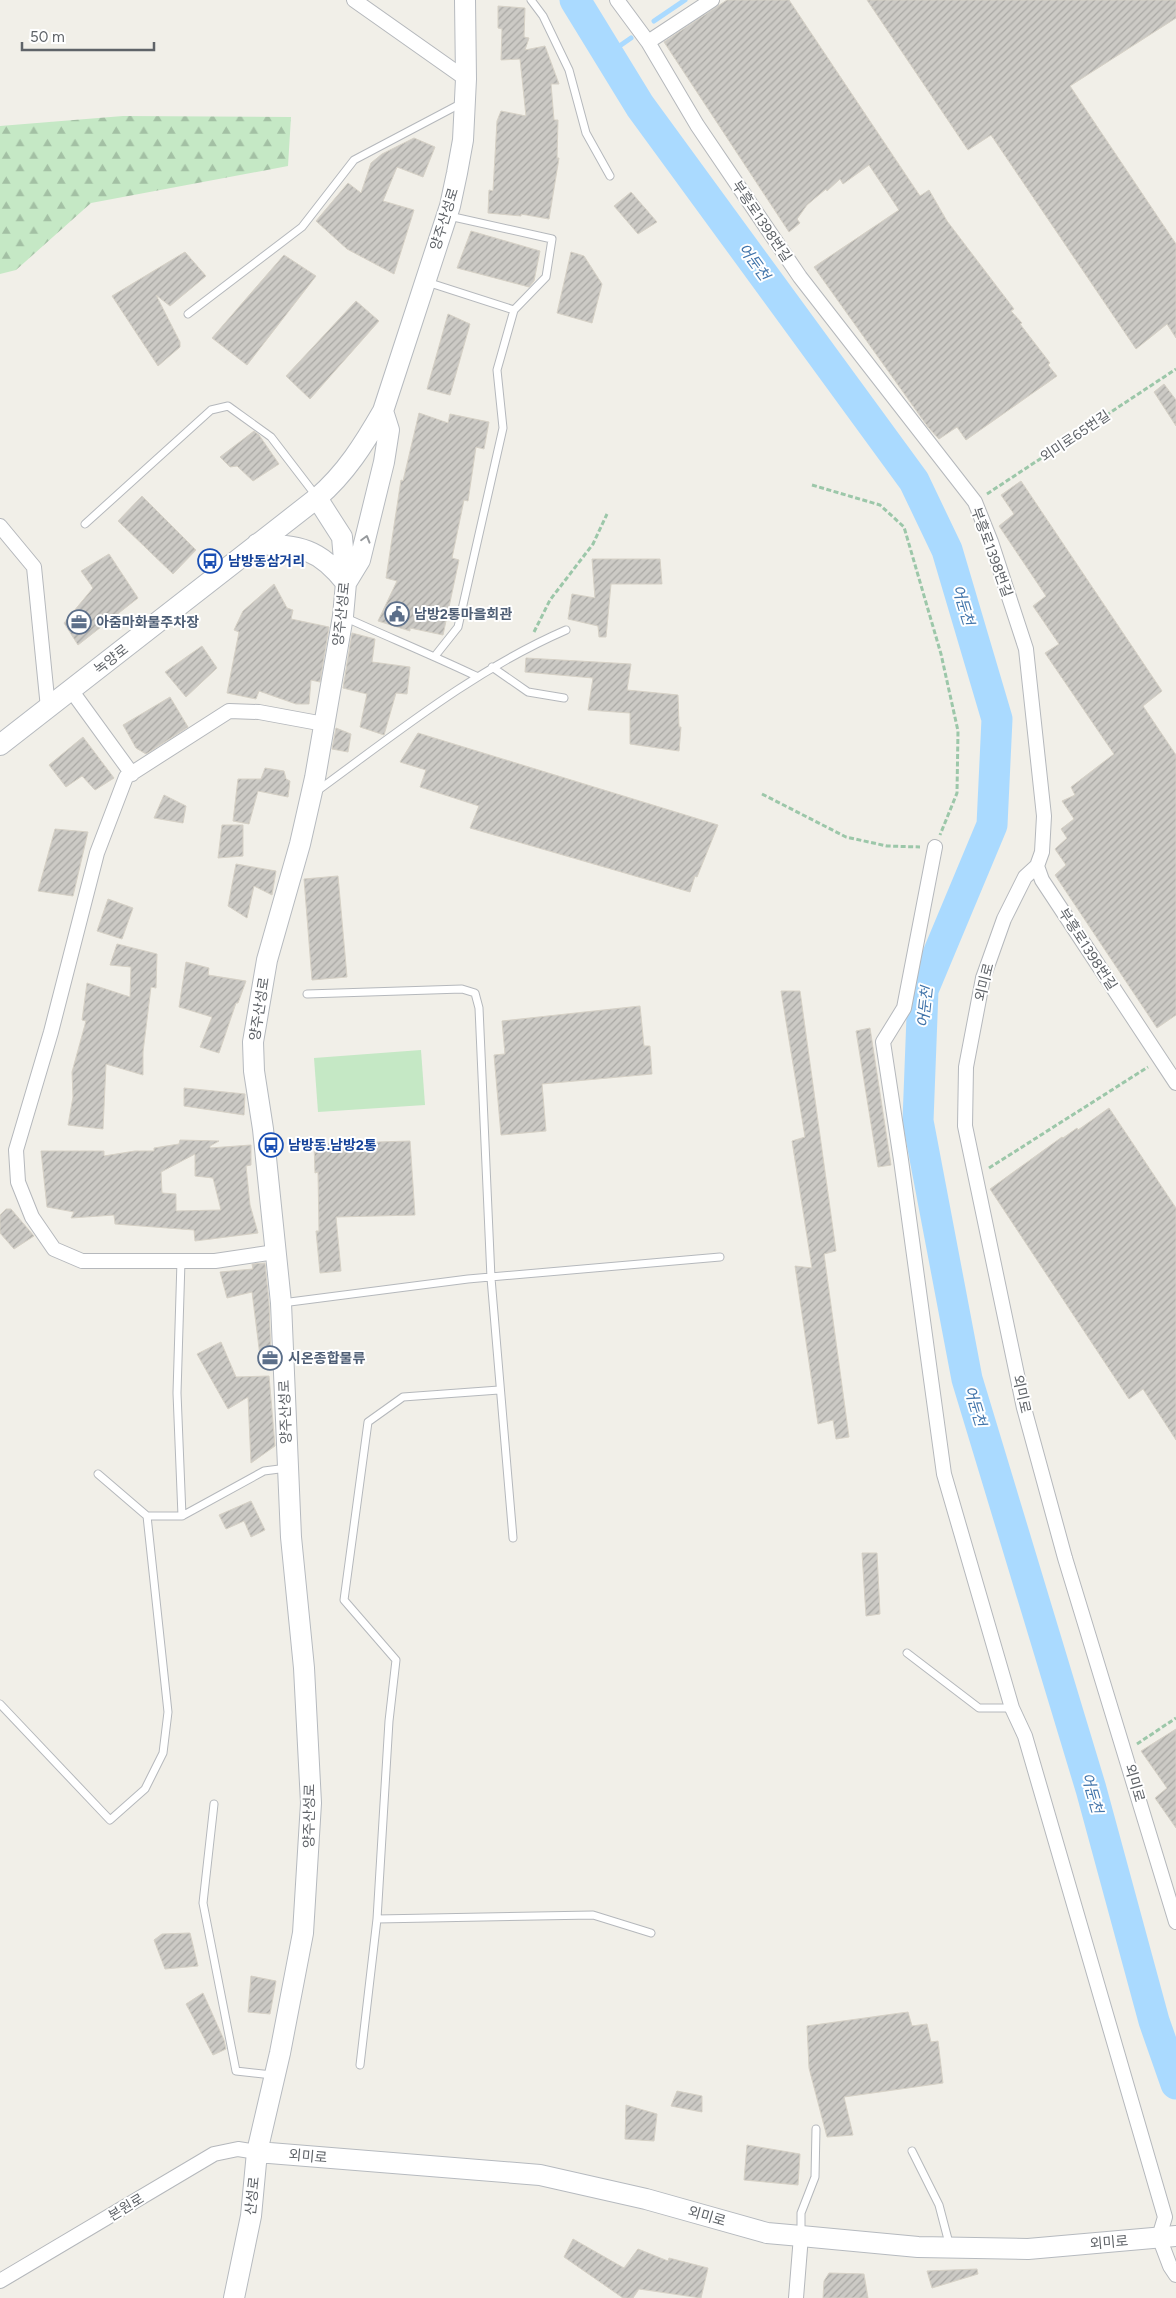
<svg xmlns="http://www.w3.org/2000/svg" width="1176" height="2298" font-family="Figtree,'Noto Sans KR',sans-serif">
<defs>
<pattern id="forest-firs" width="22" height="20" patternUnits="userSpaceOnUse" patternTransform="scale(1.25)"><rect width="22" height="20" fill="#c5e8c5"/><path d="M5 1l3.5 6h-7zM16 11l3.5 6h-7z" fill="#a3c0a4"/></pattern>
<pattern id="building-hatch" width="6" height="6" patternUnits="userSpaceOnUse" patternTransform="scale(1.25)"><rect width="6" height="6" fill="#cccac5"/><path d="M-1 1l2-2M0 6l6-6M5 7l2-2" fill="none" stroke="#a9a8a4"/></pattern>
</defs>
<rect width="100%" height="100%" fill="#f1efe8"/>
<path fill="url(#forest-firs)" d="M123,116L291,117L288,166L91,203L16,270L0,274V126Z"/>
<path fill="#c5e8c5" d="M421,1050L425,1105L318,1112L314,1058Z"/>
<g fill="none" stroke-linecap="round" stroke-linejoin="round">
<path stroke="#aadaff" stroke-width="5" d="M654,21L685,0
M608,54L631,38"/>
<path stroke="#aadaff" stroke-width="31" d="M575,0L640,106L914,481L947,550L997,719L992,825L923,990L918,1121L967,1379L1091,1789L1154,2021L1176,2084"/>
</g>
<path fill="url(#building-hatch)" stroke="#d6d1c6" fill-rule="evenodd" d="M727,0H789L920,196L929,190L947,221L1014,309L1011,311L1022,323L1020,324L1050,363L1048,365L1057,376L966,440L957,427L939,439L928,427L814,267L899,210L869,165L843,184L840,179L827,191L826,189L807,205L797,219L800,223L789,232L664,42Z
M867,0H1176V18L1070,86L1176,244V338L1167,324L1136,349L991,135L968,150Z
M498,6L525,8L524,37L529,38L525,50L545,46L559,84H551L554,120H558L557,158H559L549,219L521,214V216L488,213L489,190L493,191L497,121L501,111L526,116L520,59L501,60L502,29L498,28Z
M414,138L435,147L423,177L397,167L383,201L414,210L394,274L347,249L316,221L348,183L361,193L371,163L382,154Z
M631,192L657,222L638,234L614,206Z
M471,231L540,251L534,281L529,287L457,268Z
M185,252L206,276L170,306L156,295L180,342V347L158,366L112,296Z
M571,252L584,256L602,284L592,323L557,313Z
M284,255L316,276L247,365L212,338Z
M356,301L379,321L310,399L286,376Z
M448,314L470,324L450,395L427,389Z
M1164,384L1176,400V426L1154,392Z
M419,413L448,423L450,414L489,422L484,449L476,447L468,501L464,500L452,558L459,560L443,635L410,628V631L378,621L397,581L386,578L401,480L403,481Z
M254,431L259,435L279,464L253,481L237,466L230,467L220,457Z
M1021,481L1162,691L1143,706L1176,755V1015L1157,1028L1055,875L1066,865L1055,849L1067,838L1061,829L1074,819L1062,801L1075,795L1071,787L1114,754L1045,653L1059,644L1033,606L1046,596L999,526L1014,514L1001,495Z
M142,496L196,550L173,574L118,521Z
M109,554L138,598L78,645L64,623L93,588L81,571Z
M592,559H660L662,584H611L606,637H599L598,626L568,619L572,594L595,598Z
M274,584L287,608L293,610L291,619L329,627L320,682L311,680L309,704H296L259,691L256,699L227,693L239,632L234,630L243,611Z
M352,633L375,639L372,662L410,667L407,694L396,693L384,735L360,727L367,694L343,688Z
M202,646L217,668L186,697L165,672Z
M526,658L631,664L627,690L678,695L679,727H681L679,751L630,744V713L588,710L593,678L525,672Z
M170,697L188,727L146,754L136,748L123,725Z
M336,728L351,734L348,752L332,749Z
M418,733L718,825L697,877L695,876L690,892L470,828L479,806L420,787L426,770L400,762Z
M83,737L114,778L95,790L82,776L66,787L49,765Z
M265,768L284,771L286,779L290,781L288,797L258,791L249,824L233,821L238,779H261Z
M164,795L186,806L183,823L154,818Z
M222,825H243V856L218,858Z
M55,829L88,832L73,896L38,891Z
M236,864L276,871L272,895L254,886L247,918L228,906Z
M338,876L347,977L312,980L304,879Z
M108,899L133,908L122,939L97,931Z
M117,944L157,954L156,988L151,987L143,1052V1075L106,1064L103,1129L68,1125L73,1097L72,1072L86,1021L82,1020L87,983L130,997L131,967L110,965Z
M186,962L209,968L208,975L246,981L238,1003H236L219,1053L200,1047L212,1017L179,1007Z
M781,991H800L836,1251L824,1254L849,1437L836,1439L833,1420L818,1424L795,1266L812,1268L792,1141L805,1137Z
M640,1006L644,1046H650L652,1074L542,1084L546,1131L501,1135L494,1055L505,1054L502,1021Z
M870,1028L891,1165L878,1167L856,1031Z
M184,1088L245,1094L244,1115L184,1106Z
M1109,1108L1176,1208V1440L1143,1389L1129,1399L990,1189L1062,1137L1063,1138L1077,1128L1078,1130Z
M180,1140L219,1141L210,1146V1148L251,1145V1165L246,1166L250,1205L258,1233L195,1241L194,1230L115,1224L114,1215L71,1218L74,1212L47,1207L41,1151H104V1156L135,1151H154V1148L179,1144ZM195,1154V1176L213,1178L221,1210L176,1211V1194L162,1193L161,1172Z
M410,1141L415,1215L336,1217L341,1271L320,1273L316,1231H319L318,1172L315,1173L314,1144Z
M6,1209H11L34,1236L14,1249L0,1233V1215Z
M265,1263L269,1303L271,1358L260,1356L252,1292L227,1298L220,1272L253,1269L252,1264Z
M221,1342L236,1377L269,1376L275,1446L251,1463L248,1397L228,1409L197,1354Z
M251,1501L265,1530L251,1537L244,1521L226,1529L219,1515Z
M862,1553H877L880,1614L866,1616Z
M1176,1729V1828L1155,1798L1167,1788L1141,1751Z
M190,1933L198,1966L165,1969L154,1940L162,1934Z
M251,1976L276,1981L270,2014L248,2012Z
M203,1993L224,2040L226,2049L213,2055L186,2004Z
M908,2012L912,2026L927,2024L931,2042L938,2041L943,2083L844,2097L853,2135L827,2137L809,2068L807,2026Z
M677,2091L702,2096V2112L671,2106Z
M626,2105L657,2114L654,2141L625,2139Z
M747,2145L800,2154L798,2185L744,2180Z
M573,2239L624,2268L638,2249L668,2261L669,2258L708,2268L701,2298L639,2289L633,2298H623L564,2257Z
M977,2269L978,2274L932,2288L927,2271Z
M829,2273L864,2274L868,2298H823L824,2281Z"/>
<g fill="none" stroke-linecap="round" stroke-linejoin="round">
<g stroke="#b5b8bc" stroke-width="9">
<path id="lane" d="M531,0L543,16L569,70L586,133L610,176
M427,282L514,310
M188,314L302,227L354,160L462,103
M85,524L211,410L228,406L271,437L317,497
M344,617C388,637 432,655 476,676
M435,656L458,627L503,428L497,370L514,310L546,277L552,239L449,216
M492,667L528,692L564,698
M317,791C398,732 474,670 566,630
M307,994L462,989L475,993L479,1008L491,1278L513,1538
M181,1261L177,1393L182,1516L264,1471L287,1468
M282,1303L468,1279L720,1257
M98,1474L147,1516H182
M907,1653L979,1708H1012
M0,1704L110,1820L145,1789L163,1753L168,1712L147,1516
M214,1804L203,1903L236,2071L272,2075
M377,1919L593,1915L651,1933
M360,2065L377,1919L389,1721L396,1660L344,1600L368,1422L403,1397L499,1390
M912,2151L939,2205L950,2247
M801,2233V2213L815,2177L816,2129"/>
</g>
<g stroke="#b5b8bc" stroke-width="16">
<path id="street" d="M354,0L466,79
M617,0L648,42L697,125L800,277L975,502L991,542L1026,649L1044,816L1042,852L1037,866L1042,880L1176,1083
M648,42L712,0
M0,526L34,567L48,708
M71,690L132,774
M935,847L904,1008L883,1042L901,1160L944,1474L1012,1708L1025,1736L1165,2217L1159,2237L1170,2266L1176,2275
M1037,866L1025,877L1004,919L983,978L966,1067L965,1126L1024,1408L1065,1558L1176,1922
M275,1252L215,1261H82L54,1249L32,1217L18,1182L16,1150L51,1032L97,853L126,777L229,711L259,712L324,724
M0,2281L214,2154L238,2149L257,2152
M796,2298L801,2236"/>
</g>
<g stroke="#b6babf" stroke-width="22">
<path id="secondary" d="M257,544C300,546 319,548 346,583
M346,583L360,560L384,462L389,430L383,411
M0,745L317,498C346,473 364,444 383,411L450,206L457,173L463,140L466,79L465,0
M257,2152L540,2175L646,2199L767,2233L801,2236L918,2247L1028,2249L1176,2236
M234,2298L251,2216L257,2152L280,2053L303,1933L311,1803L304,1668L291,1537L281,1303L263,1129L254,1071L253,1042L267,960L300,844L315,778L343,616L346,583L342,537L317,498"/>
</g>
<path stroke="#9cc7a9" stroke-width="3" stroke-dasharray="5 2.5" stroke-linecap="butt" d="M812,485L880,505L904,527L941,654L958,731L957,793L940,835
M987,494L1176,369
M534,632L550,600L593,544L607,514
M762,794L846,837L887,846L920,847
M989,1168L1148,1067
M1137,1744L1176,1718"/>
<use href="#lane" stroke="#fff" stroke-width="7"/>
<use href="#street" stroke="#fff" stroke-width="14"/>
<use href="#secondary" stroke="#fff" stroke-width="20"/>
</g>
<defs><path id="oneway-chevron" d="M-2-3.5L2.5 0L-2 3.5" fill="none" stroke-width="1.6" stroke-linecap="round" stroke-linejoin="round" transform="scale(1.25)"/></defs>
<use stroke="#979a9d" href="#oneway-chevron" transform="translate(366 539) rotate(-74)"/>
<defs>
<g id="bus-ring" transform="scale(1.25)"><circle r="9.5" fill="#fff" stroke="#1a4fb4" stroke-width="1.5"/><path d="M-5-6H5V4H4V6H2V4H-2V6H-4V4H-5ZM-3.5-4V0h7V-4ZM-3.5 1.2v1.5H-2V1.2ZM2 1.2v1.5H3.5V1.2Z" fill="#1a4fb4"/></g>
<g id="civic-ring" transform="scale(1.25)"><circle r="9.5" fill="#fff" stroke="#5c6f8a" stroke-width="1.5"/><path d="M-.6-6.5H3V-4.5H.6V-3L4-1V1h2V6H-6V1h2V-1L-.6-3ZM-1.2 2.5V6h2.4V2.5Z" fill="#5c6f8a"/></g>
<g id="office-ring" transform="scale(1.25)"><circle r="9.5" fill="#fff" stroke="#5c6f8a" stroke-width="1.5"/><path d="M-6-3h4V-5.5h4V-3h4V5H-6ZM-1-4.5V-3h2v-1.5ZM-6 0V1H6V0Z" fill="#5c6f8a"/></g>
</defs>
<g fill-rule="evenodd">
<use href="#bus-ring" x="210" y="561"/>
<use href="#civic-ring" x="397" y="614"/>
<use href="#office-ring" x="79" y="622"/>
<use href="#bus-ring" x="271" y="1145"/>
<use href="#office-ring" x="270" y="1358"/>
</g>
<g text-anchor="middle" stroke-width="4" stroke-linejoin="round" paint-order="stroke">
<g font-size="14" fill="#5f6368" stroke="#fff">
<text transform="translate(444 219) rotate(-73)" y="5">양주산성로</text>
<text transform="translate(762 221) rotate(56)" y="5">부흥로1398번길</text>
<text transform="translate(1075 436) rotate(-34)" y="5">외미로65번길</text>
<text transform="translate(992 552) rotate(70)" y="5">부흥로1398번길</text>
<text transform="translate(341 614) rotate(-84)" y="5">양주산성로</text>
<text transform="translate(111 659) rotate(-38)" y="5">녹양로</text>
<text transform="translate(1088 949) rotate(57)" y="5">부흥로1398번길</text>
<text transform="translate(984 982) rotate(-76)" y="5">외미로</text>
<text transform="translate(259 1009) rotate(-81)" y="5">양주산성로</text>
<text transform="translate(1022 1394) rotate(77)" y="5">외미로</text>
<text transform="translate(285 1412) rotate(-92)" y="5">양주산성로</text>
<text transform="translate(1135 1783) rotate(74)" y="5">외미로</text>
<text transform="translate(309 1816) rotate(-89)" y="5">양주산성로</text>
<text transform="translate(308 2156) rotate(5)" y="5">외미로</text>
<text transform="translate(252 2196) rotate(-84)" y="5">산성로</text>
<text transform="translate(126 2207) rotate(-31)" y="5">본원로</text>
<text transform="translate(707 2216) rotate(16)" y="5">외미로</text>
<text transform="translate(1109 2242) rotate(-5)" y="5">외미로</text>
</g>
<g font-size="14" font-weight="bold" fill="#164399" stroke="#fff" text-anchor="start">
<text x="228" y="566">남방동삼거리</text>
<text x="288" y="1150">남방동.남방2통</text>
</g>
<g font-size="14" font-weight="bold" fill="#4e5e75" stroke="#fff" text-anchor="start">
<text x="414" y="619">남방2통마을회관</text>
<text x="96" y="627">아줌마화물주차장</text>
<text x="288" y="1363">시온종합물류</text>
</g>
<g font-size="15" font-style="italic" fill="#4174aa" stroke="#fff">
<text transform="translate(754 262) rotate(54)" y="5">어둔천</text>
<text transform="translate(963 605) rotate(73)" y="5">어둔천</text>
<text transform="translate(925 1007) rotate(-84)" y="5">어둔천</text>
<text transform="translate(975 1406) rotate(73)" y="5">어둔천</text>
<text transform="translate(1092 1793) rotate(74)" y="5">어둔천</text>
</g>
</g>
<path d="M22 42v8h132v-8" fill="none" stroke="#5f6368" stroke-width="2.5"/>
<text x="30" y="42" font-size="15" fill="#5f6368" stroke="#ffffff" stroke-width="4" paint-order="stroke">50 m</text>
</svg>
